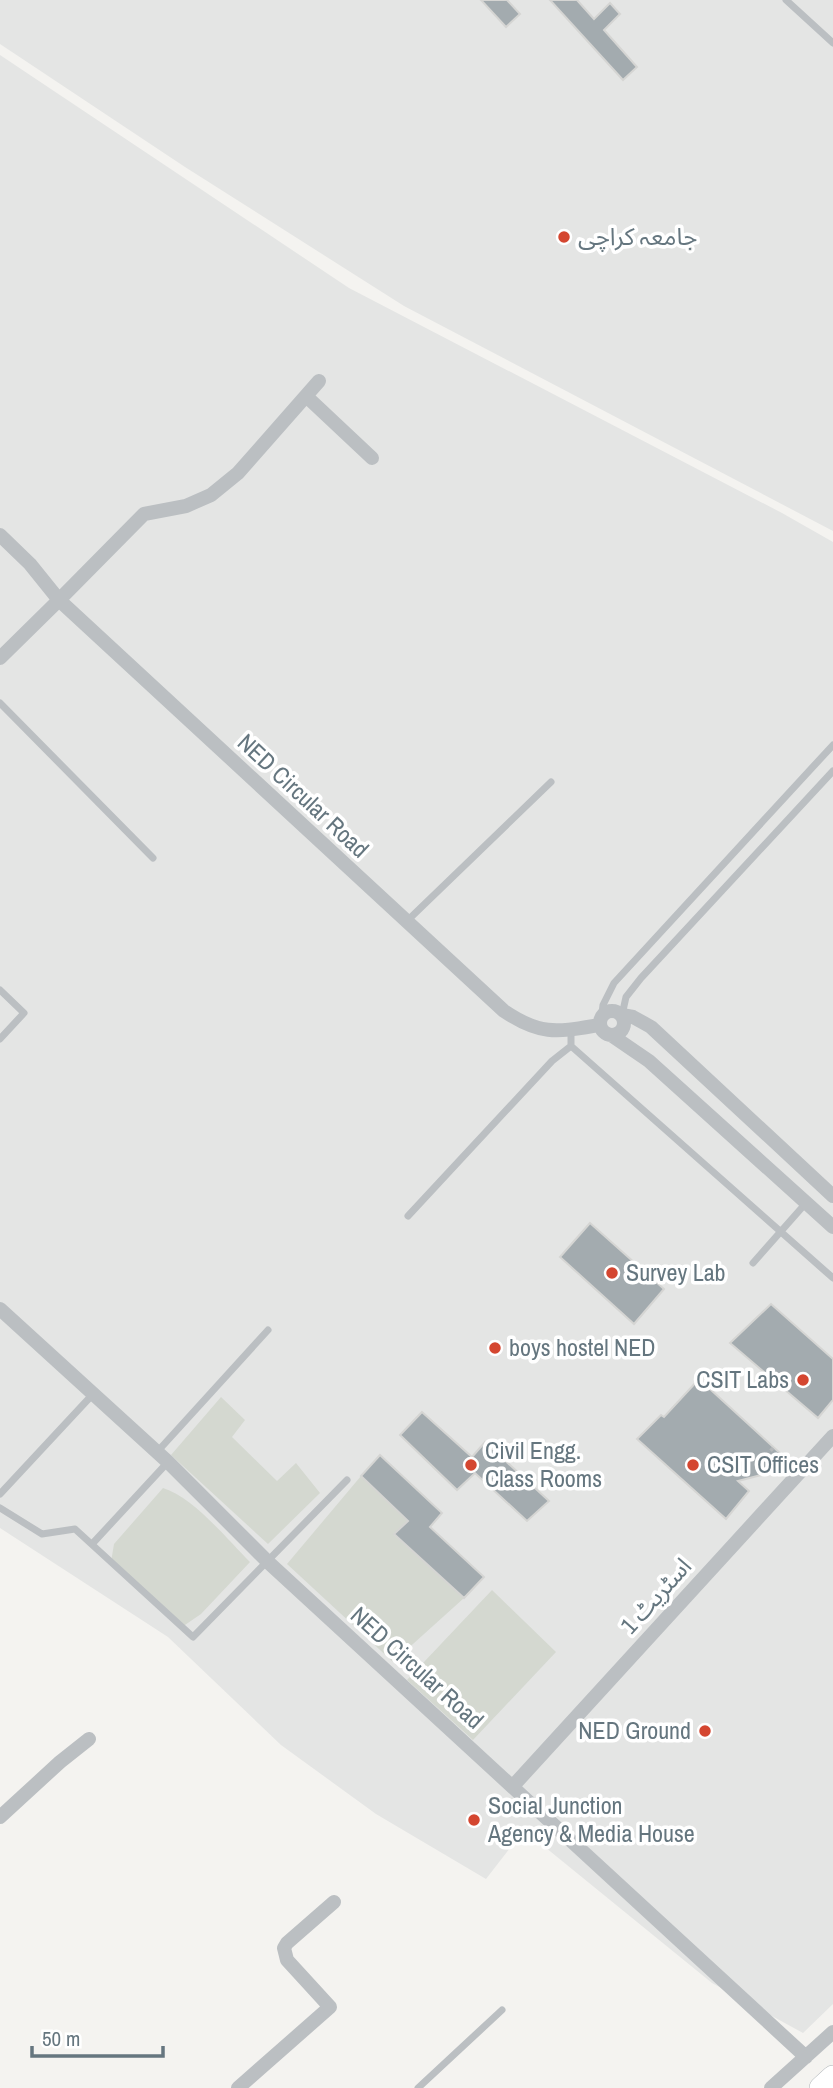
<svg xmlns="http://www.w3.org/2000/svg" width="833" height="2088" font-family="'Archivo Narrow','Noto Sans Arabic',sans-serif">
<rect width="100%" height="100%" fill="#f4f3f0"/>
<path fill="#e4e5e4" d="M0,0H833V531L404,306L185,167L0,44Z
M0,55L349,288L782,513L833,542V2004L803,2033L712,1983L524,1830L486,1879L376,1814L281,1745L168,1637L0,1528Z"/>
<path fill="#d4d8d0" d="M221,1397L245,1420L232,1437L277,1481L296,1463L320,1493L268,1544L171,1455Z
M361,1476L408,1521L394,1535L464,1598L393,1662L287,1564Z
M163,1488C193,1497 227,1539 250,1562L201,1614L182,1627L111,1562L114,1544Z
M492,1590L556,1652L473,1740L407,1680Z"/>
<path fill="#a3abaf" stroke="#d5d5d3" stroke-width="2" d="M481,0H507L520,14L506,27Z
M550,0H577L594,19L610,3L620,14L604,30L637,67L623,80Z
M590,1223L664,1289L634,1324L560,1257Z
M771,1304L833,1359V1400L818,1418L730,1343Z
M699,1379L781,1454L761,1475L738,1481L749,1491L726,1519L637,1439L661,1415L664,1417Z
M422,1412L472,1457L485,1442L549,1501L527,1521L475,1473L457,1490L400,1435Z
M380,1455L442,1513L430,1527L484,1577L464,1598L394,1534L408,1521L361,1476Z"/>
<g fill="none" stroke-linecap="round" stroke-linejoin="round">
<g stroke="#acb2b5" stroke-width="24">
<path id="primary" d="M821,2088L833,2077"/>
</g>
<path stroke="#b5b8ba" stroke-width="3.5" stroke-dasharray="3.5 3.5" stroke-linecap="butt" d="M761,1461L774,1447"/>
<path stroke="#bbbfc2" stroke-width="7" d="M786,0L833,43
M0,703L153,858
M407,921L551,782
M0,990L24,1013L0,1039
M602,1014L603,1005L614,983L833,745
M622,1015L626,997L641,978L833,771
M571,1046L833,1278
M408,1216L552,1061L571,1046V1030
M753,1263L806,1203
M157,1452L268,1330
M0,1494L94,1393
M0,1508L42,1534L75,1529L193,1637L347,1480
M93,1543L168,1462
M418,2088L502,2010"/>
<path stroke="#bbbfc2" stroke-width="14" d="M306,396L372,458
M0,535L30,564L59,600L144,514L186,506L211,495L238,473L319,381
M0,658L59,600L504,1011C541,1036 557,1032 599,1025
M600 1023a12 12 0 1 1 24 0a12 12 0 1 1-24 0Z
M622,1015L633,1017L651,1027L833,1196
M611,1035L649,1061L833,1227
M0,1309L168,1462L268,1562L806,2057
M513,1786L833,1436
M0,1817L60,1762L89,1739
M238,2088L330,2007L287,1960L284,1948L287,1943L334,1902
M771,2088L833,2032"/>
<use href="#primary" stroke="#fff" stroke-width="23"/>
</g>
<g fill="#d44630" stroke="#fff" stroke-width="2.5">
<circle cx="564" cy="237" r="7"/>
<circle cx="612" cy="1273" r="7"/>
<circle cx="495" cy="1348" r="7"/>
<circle cx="803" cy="1380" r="7"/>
<circle cx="471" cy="1465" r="7"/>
<circle cx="693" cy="1465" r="7"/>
<circle cx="705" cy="1731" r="7"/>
<circle cx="474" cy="1820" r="7"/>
</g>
<g text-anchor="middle" stroke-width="7" stroke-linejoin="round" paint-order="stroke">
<g font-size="24" fill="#65767f" stroke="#fff" text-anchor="start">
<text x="578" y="245">جامعہ کراچی</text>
<text x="626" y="1281">Survey Lab</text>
<text x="509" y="1356">boys hostel NED</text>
<text x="789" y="1388" text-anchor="end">CSIT Labs</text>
<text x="485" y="1459">Civil Engg.<tspan x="485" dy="28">Class Rooms</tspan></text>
<text x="707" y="1473">CSIT Offices</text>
<text x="691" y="1739" text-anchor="end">NED Ground</text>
<text x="488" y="1814">Social Junction<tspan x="488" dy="28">Agency &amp; Media House</tspan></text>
</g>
<g font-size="24" fill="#65767f" stroke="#fff">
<text transform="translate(303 796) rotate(43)" y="8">NED Circular Road</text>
<text transform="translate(656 1596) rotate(-48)" y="8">اسٹریٹ 1</text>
<text transform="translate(417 1668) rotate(42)" y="8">NED Circular Road</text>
</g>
</g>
<path d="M32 2046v10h131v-10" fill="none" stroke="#65767f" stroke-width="3.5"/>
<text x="42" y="2046" font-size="21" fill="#65767f" stroke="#ffffff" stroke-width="5" paint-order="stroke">50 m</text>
</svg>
